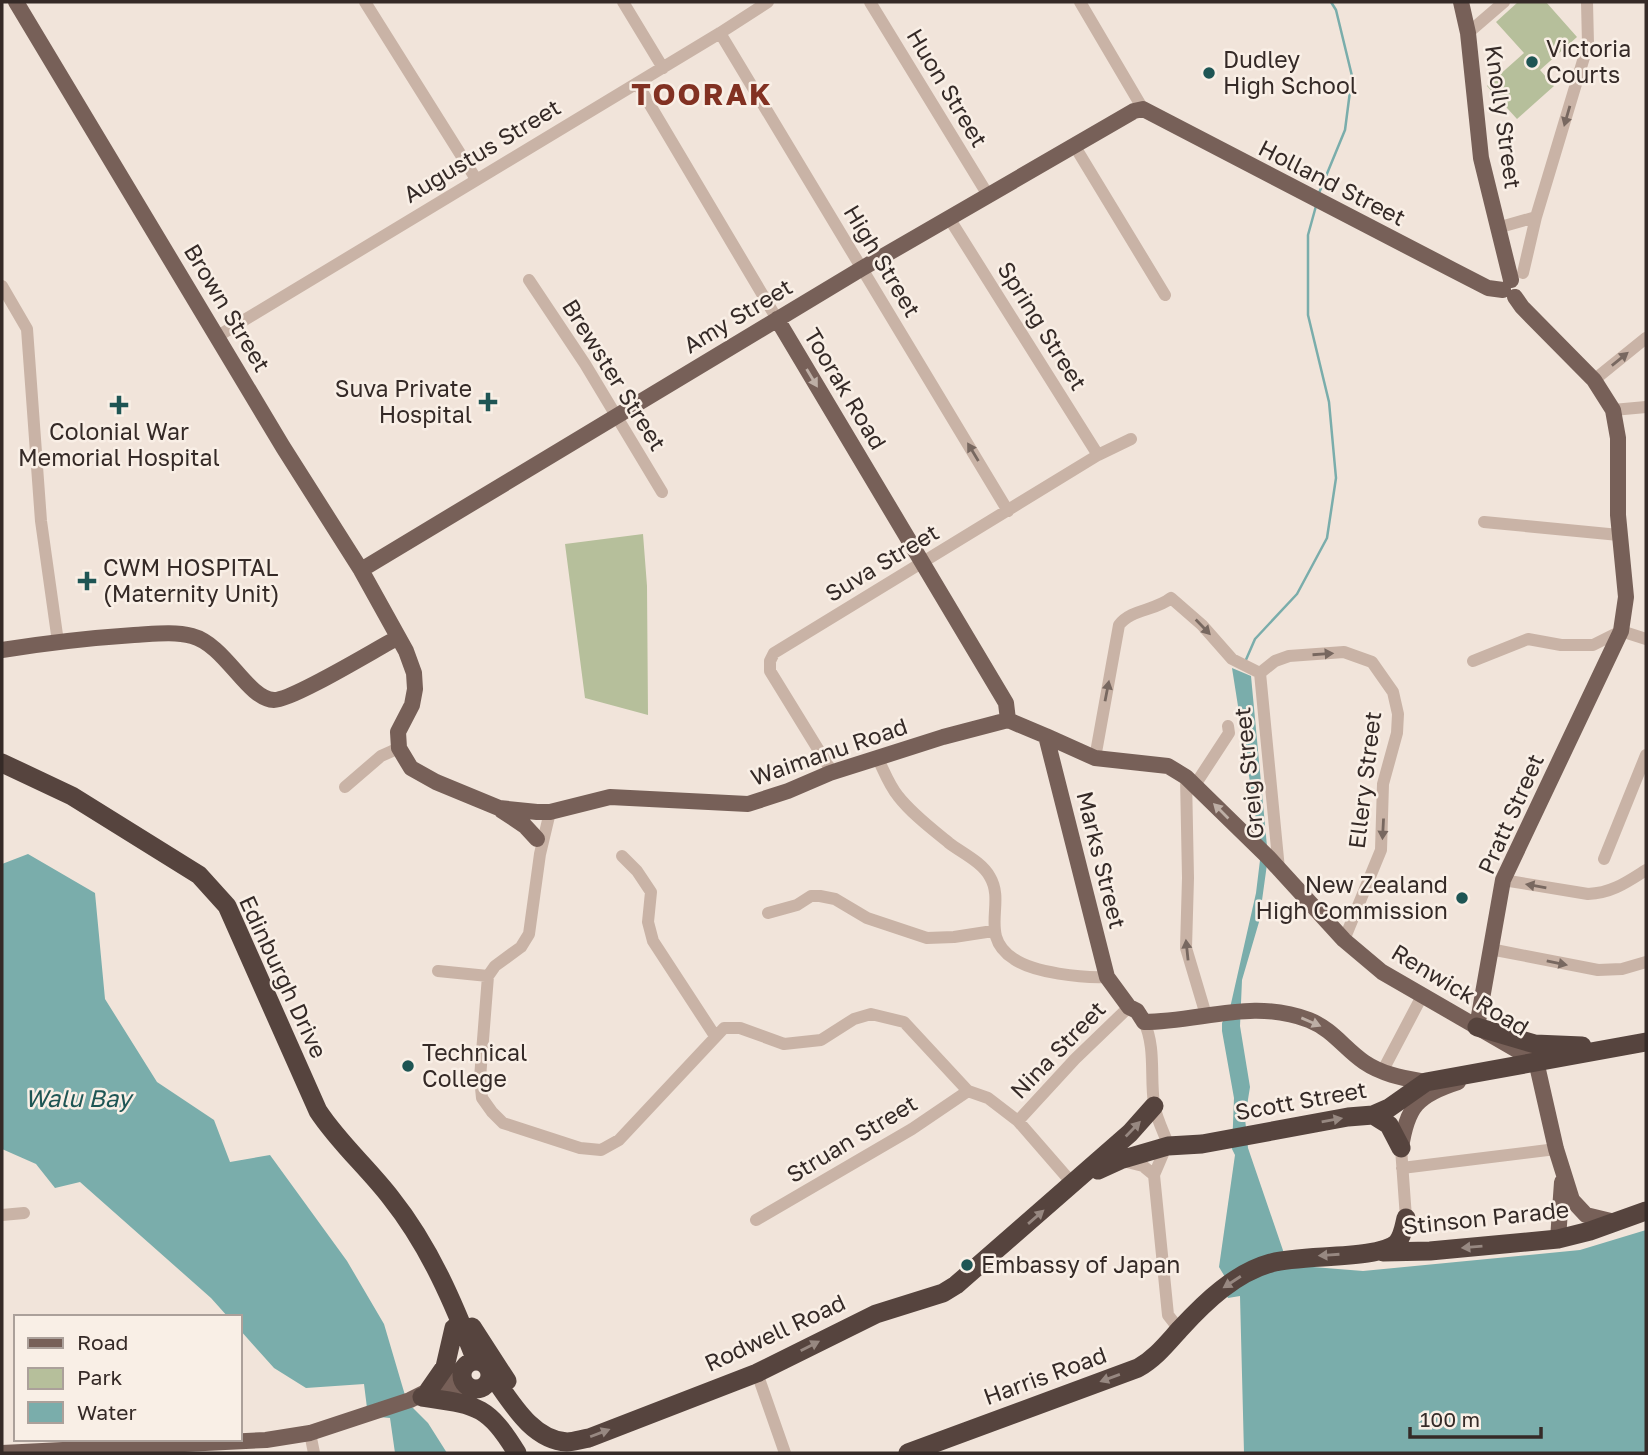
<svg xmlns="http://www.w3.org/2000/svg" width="1648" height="1455" font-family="'Golos Text',sans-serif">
<rect width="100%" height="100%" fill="#f1e4da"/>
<path fill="#b6bf9b" d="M1518,2H1546L1577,37L1540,70L1554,86L1517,119L1487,86L1524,53L1496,22Z
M643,534L647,586L648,715L585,698L565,544Z"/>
<path fill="#7aadab" d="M1232,668L1251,676L1268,857L1259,922L1242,980L1240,1026L1250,1087L1245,1118L1248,1148L1288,1265L1363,1271L1580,1250L1646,1230V1453H1244L1240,1296L1228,1298L1219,1283L1225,1277L1219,1267L1235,1155L1232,1149L1234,1098L1222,1031V1023L1230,1008L1256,893L1261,852Z
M28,854L95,893L105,999L157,1082L214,1120L230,1162L270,1155L347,1261L384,1324L407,1402L428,1423L447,1453H395L390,1418L368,1416L364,1384L306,1388L274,1368L240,1330V1317H228L211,1298L80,1182L55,1188L36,1164L2,1149V864Z"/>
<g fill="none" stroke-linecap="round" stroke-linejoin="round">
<path stroke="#7aadab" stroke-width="2.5" d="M1319,193L1345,130L1352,76L1336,10L1331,2
M1245,662L1255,639L1297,594L1327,538L1336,478L1329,402L1308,315V235L1316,206"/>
<path stroke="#c9b3a6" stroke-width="12" d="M365,2L476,179
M623,2L663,68
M870,2L988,195
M1080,2L1143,109
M720,33L1008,511
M1468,33L1504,2
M637,83L777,319
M1074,145L1165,295
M949,218L1098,455
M1497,228L1536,217L1588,44L1587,2
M1523,273L1536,217
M529,280L585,364L662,492
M2,286L27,329L41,521L58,642
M218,336L720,33L768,2
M1594,380L1646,338
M1613,410L1646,407
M1484,522L1619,535
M1473,661L1528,639L1561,645H1593L1621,631L1646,639
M1260,673L1275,661L1289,656L1344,652L1372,662L1393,692L1398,714L1397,733L1383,784L1381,850L1344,940
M1260,673L1279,869
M1095,758L1119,625C1131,609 1155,611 1171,598L1202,625L1232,659L1260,673
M878,759C884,771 889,785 898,796C912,814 932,829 949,843C962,853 982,862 990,877C1006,904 978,936 1014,959C1034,973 1082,978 1107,977
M830,773L829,767L770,671V661L774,653L1098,455L1131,439
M1186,777L1188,878L1186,948L1206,1015
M1195,785L1229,733L1228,726
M345,787L381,756L399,748
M550,812L540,854L529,934L521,947L495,966L488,976L480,1078L482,1098L492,1112L503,1123L580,1148L601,1150L619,1140L724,1028H740L784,1044L821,1040L854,1019L871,1014L904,1022L968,1091L988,1098L1018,1121L1072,1183
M622,856L637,871L651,892L648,922L653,941L715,1036
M1604,859L1646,755
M1503,880L1588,894C1612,893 1627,882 1646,870
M768,913L797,905L811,896H820L835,899L867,918L927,938L954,937L993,931
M1490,949L1598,970L1622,969L1646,962
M438,971L488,976
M1144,1022C1156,1047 1150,1077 1154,1104C1156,1118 1164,1133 1169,1146
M1382,1072L1422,996
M1018,1121L1075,1059L1129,1007
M1166,1147L1154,1175L1168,1315L1175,1324
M1401,1148L1406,1218
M1123,1161L1143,1166L1154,1175
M1402,1168L1556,1149
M2,1215L24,1213
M756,1220L912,1129L968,1091
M757,1373L785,1453
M310,1433L314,1453"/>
<path stroke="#776058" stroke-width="16" d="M16,2L283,447L361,570L406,651L414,673L415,689L412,705L398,732L399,748L411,768L436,782L499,808L537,812H550L610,797L748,804L788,791L830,773L943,737L1008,720
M1461,2L1468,33L1481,158L1511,280
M777,319L1006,703L1008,720
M361,570L861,269L1134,111L1143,109L1453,270L1488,288L1503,290
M2,650C46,643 89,638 134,635C153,634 174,631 192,636C226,645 247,699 274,700C293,700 376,649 397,638
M1008,720L1046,736L1107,977L1129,1007L1137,1011L1144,1022C1201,1022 1252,998 1309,1020C1332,1029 1345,1049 1364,1062C1383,1075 1404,1078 1426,1082
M1046,736L1095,758L1168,766L1186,777L1268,857L1344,940L1382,972L1536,1061L1556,1149L1572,1200L1586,1215L1615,1222
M501,810L525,826L537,839
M1477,1027L1503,880L1621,631L1626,597L1618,515V438L1613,410L1594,380L1522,307L1515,297
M1401,1148C1407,1107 1417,1095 1458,1082
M1558,1239L1562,1182
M430,1396L472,1389
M2,1453L266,1440L310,1433L410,1400L462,1374"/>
<path stroke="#56443e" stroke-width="19" d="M2,763L72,796L199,875L227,906L318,1111C339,1143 368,1168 391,1198C430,1247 454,1304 476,1361
M1477,1027L1535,1044L1582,1046
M1373,1115L1389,1125L1401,1148
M1098,1170L1120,1160L1168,1146L1202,1144L1348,1117L1373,1115L1389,1108L1426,1082L1646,1042
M1383,1252L1430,1251L1558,1239L1590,1231L1646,1211
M472,1327L507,1381
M462 1375a14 14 0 1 1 28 0a14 14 0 1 1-28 0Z
M491,1374C510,1400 531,1440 567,1442C574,1442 582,1439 589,1438L757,1373L876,1314L943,1293L956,1285L1130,1133L1154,1106
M429,1390L445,1367L454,1328
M422,1397C476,1405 487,1404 517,1453
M908,1453L1138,1368C1156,1358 1168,1342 1181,1328C1206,1301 1235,1273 1271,1263C1300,1254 1378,1260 1397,1243C1403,1236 1404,1226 1406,1218"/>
</g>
<defs><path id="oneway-solid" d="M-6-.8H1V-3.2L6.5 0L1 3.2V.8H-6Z" transform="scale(1.75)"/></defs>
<g fill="#786860">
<use href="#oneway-solid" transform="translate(1567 116) rotate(106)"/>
<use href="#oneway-solid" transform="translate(1620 359) rotate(-39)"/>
<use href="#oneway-solid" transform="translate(973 452) rotate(-121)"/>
<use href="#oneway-solid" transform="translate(1203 627) rotate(46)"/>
<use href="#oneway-solid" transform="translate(1323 654) rotate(-4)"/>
<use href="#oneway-solid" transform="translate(1107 691) rotate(-79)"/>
<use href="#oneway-solid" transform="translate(1383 829) rotate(93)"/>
<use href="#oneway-solid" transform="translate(1536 886) rotate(-170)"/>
<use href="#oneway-solid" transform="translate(1187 950) rotate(-96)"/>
<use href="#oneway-solid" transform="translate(1557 963) rotate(12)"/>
</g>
<g fill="#beafa6">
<use href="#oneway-solid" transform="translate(812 378) rotate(59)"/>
<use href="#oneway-solid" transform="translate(1221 811) rotate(-135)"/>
<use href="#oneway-solid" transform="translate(1311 1022) rotate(23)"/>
</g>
<g fill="#978881">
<use href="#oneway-solid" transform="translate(1332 1120) rotate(-10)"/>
<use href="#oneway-solid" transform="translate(1133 1129) rotate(-46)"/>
<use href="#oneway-solid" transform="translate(1036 1217) rotate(-41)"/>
<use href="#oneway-solid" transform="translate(1472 1247) rotate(175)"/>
<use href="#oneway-solid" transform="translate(1329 1255) rotate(176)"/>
<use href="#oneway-solid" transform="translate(1232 1282) rotate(147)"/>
<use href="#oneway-solid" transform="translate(810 1346) rotate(-27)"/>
<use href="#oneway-solid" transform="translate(1110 1378) rotate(160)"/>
<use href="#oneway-solid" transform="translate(600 1433) rotate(-21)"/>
</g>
<g fill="#1e5554" stroke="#f9efe6" stroke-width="2.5">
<circle cx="1532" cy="62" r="7"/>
<circle cx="1209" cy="73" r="7"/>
<path d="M484.5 391.5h7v7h7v7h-7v7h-7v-7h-7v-7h7z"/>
<path d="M115.5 394.5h7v7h7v7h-7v7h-7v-7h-7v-7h7z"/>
<path d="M83.5 570.5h7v7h7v7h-7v7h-7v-7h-7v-7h7z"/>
<circle cx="1462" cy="898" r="7"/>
<circle cx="408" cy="1066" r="7"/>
<circle cx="967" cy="1265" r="7"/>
</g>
<g text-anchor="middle" stroke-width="5" stroke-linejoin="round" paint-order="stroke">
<g font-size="23" fill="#352a27" stroke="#f9efe6" text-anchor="start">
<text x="1546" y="57">Victoria<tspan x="1546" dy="26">Courts</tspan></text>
<text x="1223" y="68">Dudley<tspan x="1223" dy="26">High School</tspan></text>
<text x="472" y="397" text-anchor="end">Suva Private<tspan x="472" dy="26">Hospital</tspan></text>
<text x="119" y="440" text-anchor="middle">Colonial War<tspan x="119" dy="26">Memorial Hospital</tspan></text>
<text x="103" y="576">CWM HOSPITAL<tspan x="103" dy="26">(Maternity Unit)</tspan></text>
<text x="1448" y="893" text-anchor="end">New Zealand<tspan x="1448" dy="26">High Commission</tspan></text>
<text x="422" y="1061">Technical<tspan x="422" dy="26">College</tspan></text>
<text x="981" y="1273">Embassy of Japan</text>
</g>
<g font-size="23" fill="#352a27" stroke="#f9efe6">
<text transform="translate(947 88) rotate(59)" y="8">Huon Street</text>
<text transform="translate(1503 117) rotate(82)" y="8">Knolly Street</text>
<text transform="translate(482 151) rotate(-31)" y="8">Augustus Street</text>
<text transform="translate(1332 183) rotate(27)" y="8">Holland Street</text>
<text transform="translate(882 261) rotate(59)" y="8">High Street</text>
<text transform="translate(227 308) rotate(59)" y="8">Brown Street</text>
<text transform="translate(738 316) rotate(-31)" y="8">Amy Street</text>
<text transform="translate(1042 326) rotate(58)" y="8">Spring Street</text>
<text transform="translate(614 375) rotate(58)" y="8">Brewster Street</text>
<text transform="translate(845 389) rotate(59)" y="8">Toorak Road</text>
<text transform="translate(882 563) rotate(-31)" y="8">Suva Street</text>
<text transform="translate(829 752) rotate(-19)" y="8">Waimanu Road</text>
<text transform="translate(1249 773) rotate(-96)" y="8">Greig Street</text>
<text transform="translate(1365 780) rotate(-83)" y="8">Ellery Street</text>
<text transform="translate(1511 814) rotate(-66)" y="8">Pratt Street</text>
<text transform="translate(1101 860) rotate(76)" y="8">Marks Street</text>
<text transform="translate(283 977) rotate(65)" y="8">Edinburgh Drive</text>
<text transform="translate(1460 990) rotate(31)" y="8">Renwick Road</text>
<text transform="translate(1058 1050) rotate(-46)" y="8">Nina Street</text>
<text transform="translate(1301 1101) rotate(-10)" y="8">Scott Street</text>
<text transform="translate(852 1139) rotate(-31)" y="8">Struan Street</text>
<text transform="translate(1486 1218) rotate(-6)" y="8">Stinson Parade</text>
<text transform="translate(775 1333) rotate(-25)" y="8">Rodwell Road</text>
<text transform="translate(1045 1376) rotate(-20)" y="8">Harris Road</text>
</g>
<g font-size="24" font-style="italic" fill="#1e5554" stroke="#f9efe6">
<text x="78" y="1107">Walu Bay</text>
</g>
<g font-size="30" font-weight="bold" letter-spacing="2" fill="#823122" stroke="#f9efe6">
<text x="702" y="105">TOORAK</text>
</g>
</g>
<rect width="1648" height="1455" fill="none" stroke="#352a27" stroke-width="7"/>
<rect x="14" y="1315" width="228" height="126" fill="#f9efe6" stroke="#aba09a" stroke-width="2"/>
<rect x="28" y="1338" width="35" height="10" fill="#776058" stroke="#aba09a" stroke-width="2"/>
<text x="77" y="1350" font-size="21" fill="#352a27">Road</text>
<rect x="28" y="1368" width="35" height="21" fill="#b6bf9b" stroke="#aba09a" stroke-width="2"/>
<text x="77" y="1385" font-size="21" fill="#352a27">Park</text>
<rect x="28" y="1402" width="35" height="21" fill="#7aadab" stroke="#aba09a" stroke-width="2"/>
<text x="77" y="1420" font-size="21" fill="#352a27">Water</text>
<path d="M1410 1427v10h131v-10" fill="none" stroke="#352a27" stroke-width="3.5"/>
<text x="1420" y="1427" font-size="21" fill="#352a27" stroke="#f9efe6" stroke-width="5" paint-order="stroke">100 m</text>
</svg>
